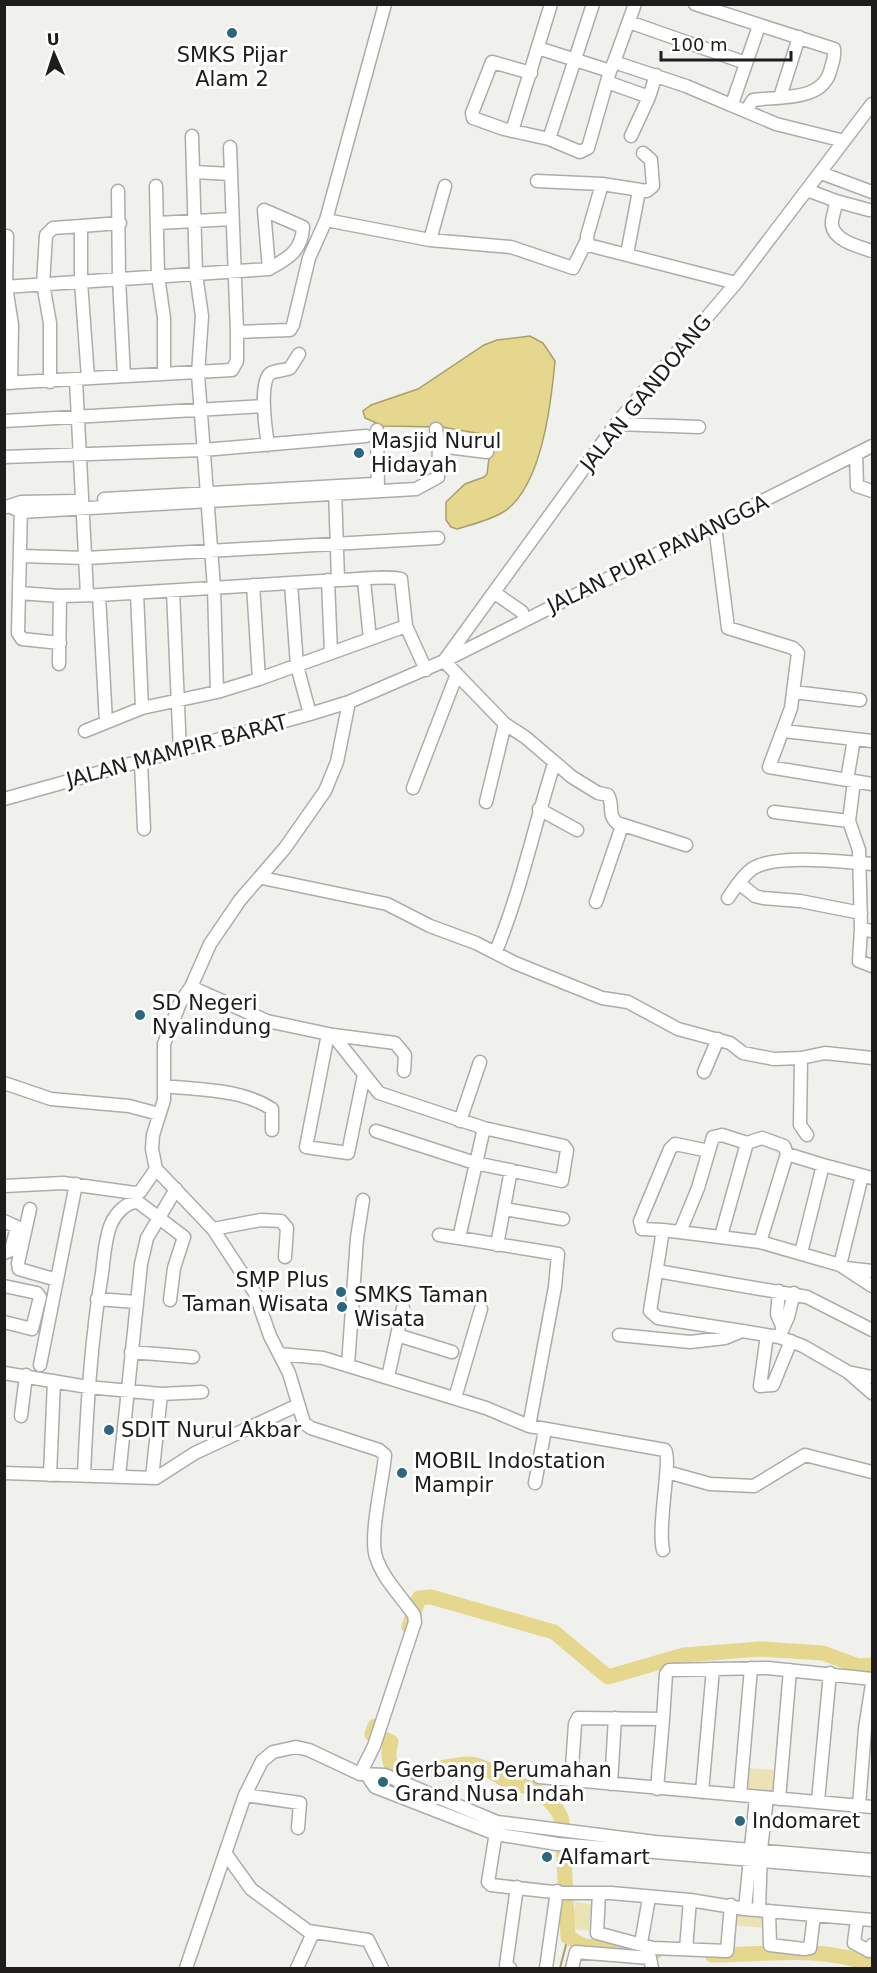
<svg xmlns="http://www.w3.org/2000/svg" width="877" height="1973" font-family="'DejaVu Sans',sans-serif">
<rect width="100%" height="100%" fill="#f0f0ed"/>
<path fill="#ebe3b5" d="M749,1768L777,1770L775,1795L746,1792Z
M575,1902L591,1904L589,1931L573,1929Z
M736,1910L766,1912L764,1928L734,1925Z"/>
<path fill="#e5d78d" stroke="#a99f6b" stroke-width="1.5" d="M530,336L543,343L555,361C551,404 542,485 505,511C491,520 473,524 457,529L451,527L446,520V502L465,484L484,477L487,474L489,458L487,435L442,427L383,426L365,418L363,411L371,405L418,389L484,345L497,340Z"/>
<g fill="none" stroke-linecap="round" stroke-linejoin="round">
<path stroke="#a99f6b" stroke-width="2" d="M560,1968L568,1937"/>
<path stroke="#e5d78d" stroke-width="15" d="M409,1627L419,1598L431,1597L554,1632L608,1677L684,1655L760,1649L823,1653L858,1666L872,1665
M375,1726L372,1734L391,1742C376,1792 443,1764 467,1764C485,1764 498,1777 513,1784C518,1786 523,1785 527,1787C542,1792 558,1806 562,1821L568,1937L584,1946L655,1952
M712,1955C766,1955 821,1945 872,1965"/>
<g stroke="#adaca9" stroke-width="15">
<path id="minor" d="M385,4L326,220L430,240L511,247L573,268L587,240
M695,4L834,49C835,56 833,62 831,68C824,102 781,96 753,100L746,111
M629,22L746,63
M538,48L610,71L614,62L686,86L776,124L844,141
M614,62L635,4
M531,73L492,62L472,113L473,118L504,129L549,139L593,4
M607,82L649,97L656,75
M780,97L799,37
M732,104L759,26
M512,131L551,4
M192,136L196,274L202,316L198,374L214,588L217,692
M631,136L649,97
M549,139L580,152L588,148L610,71
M194,172L231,174
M821,173L872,192
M537,181L602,184L647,191L653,186L651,160L643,153
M602,184L587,236L588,245L736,283
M156,186L158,276L164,318V374
M807,190L836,201L869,210
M118,191L119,279L124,376
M836,201C836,209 831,218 832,225C834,241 860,247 872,251
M158,223L232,219
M81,226L120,223
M7,236L6,287L12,325L11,383
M430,240L445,186
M627,254L639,191
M4,287L269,269C288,258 302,251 303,227L264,210L269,269
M237,332L290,330L293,325L309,258L326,220
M76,381L87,594
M50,382V323L43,284L46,235L53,228L81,226V282L88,378
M4,383L232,370L237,361V332L230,147
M4,421L264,406
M616,424L699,427
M377,430L378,491
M268,445C266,432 258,380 271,373C276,370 284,371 290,368L299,354
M439,446L487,452
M856,454L857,486L872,491
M4,457L203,450L366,436
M335,489L338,580C353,580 390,575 401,579L406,626
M104,499L374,484
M9,506L21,512L416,489L438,477L439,446L436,429
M21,506L18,633L22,639L60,643
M6,507L21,502L75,501
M715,526L728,628L793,648L798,653L791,708L769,767L872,784
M21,556L86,558L438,538
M328,580L331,653
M364,581L370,639
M291,583L297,666L310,714
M253,585L259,679
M173,591L180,751
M19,593L60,596L99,595L338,580
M137,593L142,708
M495,593L522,612
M99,595L106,722
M59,664L60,596
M794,692L860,700
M85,731L142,708L217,692L259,679L406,626L426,670
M784,731L872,741
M141,762L144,829
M847,780L854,739
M413,788L457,674
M4,799L310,714L349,702L444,661L616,424L736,283L872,104
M486,802L505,724
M539,809L577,830
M774,812L849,821L854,781
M849,821L859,850L861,929L872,931
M686,845L617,823C607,814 614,805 608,795L598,793L572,777L525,737L505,724L444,661L872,446
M262,878L387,904L430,926L476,943L515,963L602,998L628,1002L678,1029L730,1043L743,1053L774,1059L801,1058L825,1053L872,1058
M739,883L755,896L763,898L800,901L861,913
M728,898C735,888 742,876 752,869C775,853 844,862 872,864
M596,902L622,826
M861,929L859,961L872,966
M496,951C521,891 534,826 554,764
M191,987L267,1021L333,1035L395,1043L405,1055L404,1071
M328,1034L306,1147L348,1153L364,1075
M333,1035L379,1093L484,1128L564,1146L567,1150L562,1181L475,1163L376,1131
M801,1058L800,1125L807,1135
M704,1072L718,1039
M4,1083L51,1099L129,1106L159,1114
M165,1086C200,1090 242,1089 272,1109V1130
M460,1121L480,1062
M484,1128L459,1238L558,1254L555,1287L529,1426
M709,1151L675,1144L670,1149L640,1221L642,1229L663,1230L650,1311L658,1318L742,1331
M4,1186L63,1183L135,1193L140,1192L156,1169
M30,1209L18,1263L19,1269L57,1280
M504,1209L563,1219
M4,1221L17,1227L11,1250L4,1253
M213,1229L261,1220L281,1221L287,1228L285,1257
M663,1230L760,1242L840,1265L872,1286
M680,1232L698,1188L713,1137L722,1135L747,1143
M439,1235L459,1238
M721,1236L747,1143L762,1138L784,1146L787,1154
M760,1242L787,1154L823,1165
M497,1245L511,1170
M801,1253L823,1165L872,1178
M840,1265L862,1176
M846,1268L872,1271
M657,1271L807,1297L872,1330
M4,1286L37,1293L40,1297L32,1329L4,1322
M779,1291L777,1314L782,1326
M794,1293L788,1317L779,1337L803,1346L848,1372L872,1377
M97,1299L136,1302
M397,1335L452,1352
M619,1335L690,1342L725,1338L742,1331L779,1337
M767,1335L760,1386L773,1385L791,1341
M131,1352L193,1357
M279,1354L323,1358L486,1408L529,1426L665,1450C672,1459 657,1526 663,1550
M40,1365L76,1184
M348,1365L357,1238L363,1200
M848,1372L872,1393
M4,1373L88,1387L161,1394L202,1392
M388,1377L403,1308
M455,1398L481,1309
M21,1416L26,1375
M667,1472L710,1484L754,1486L805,1455L872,1472
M4,1473L156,1478L195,1453L298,1405
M50,1475L54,1381
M84,1475C87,1407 91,1340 102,1273C104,1258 105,1238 111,1224C116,1213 126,1202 138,1202L184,1237L174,1268L170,1300
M119,1476L141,1264L147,1238L176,1189
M152,1478L161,1394
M535,1483L545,1430
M360,1774L385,1775L497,1822L655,1842L872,1860
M367,1775L375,1787L496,1834L557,1844L872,1870
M539,1777L872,1807
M571,1782L575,1724L578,1718L663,1719L666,1674L669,1670L768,1668L872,1679
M611,1784L615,1718
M657,1789L663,1719
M702,1792L713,1669
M245,1795L300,1803L298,1828
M740,1795L751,1668
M779,1799L790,1670
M818,1801L830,1673
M859,1805L865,1729L872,1684
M497,1826L488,1882L491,1885L562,1893H611L690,1900L745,1909L872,1920
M226,1854L251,1889L308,1931L368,1940L382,1968
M599,1893L597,1933L653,1948L727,1951L731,1905
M745,1909L756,1797
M759,1910L761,1849L767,1798
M769,1911L770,1945L804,1949L810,1948L814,1915
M857,1919L854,1943L869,1951L872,1945
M641,1943L649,1898
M686,1949L690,1900
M186,1968L245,1795L262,1761L273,1752L296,1747L309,1750L360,1774L374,1746L415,1622L414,1615C401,1596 383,1579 376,1557C369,1536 383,1480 385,1455L379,1450L311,1428L304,1423L289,1373L270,1336L255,1293L213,1229L156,1169L152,1149L153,1135L164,1100V1044L180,1003L191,987L210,944L240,900L285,848L325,791L337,762L349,702
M297,1968L313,1933
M510,1968L506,1965L517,1887
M546,1968L557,1891
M572,1968L576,1952L650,1958L652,1968"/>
</g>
<use href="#minor" stroke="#fff" stroke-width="12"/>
</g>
<g fill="#2c677f" stroke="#fff" stroke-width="2">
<circle cx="232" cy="33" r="6"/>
<circle cx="359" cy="453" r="6"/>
<circle cx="140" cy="1015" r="6"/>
<circle cx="341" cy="1292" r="6"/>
<circle cx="342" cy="1307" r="6"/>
<circle cx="109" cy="1430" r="6"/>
<circle cx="402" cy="1473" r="6"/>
<circle cx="383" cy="1782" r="6"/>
<circle cx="740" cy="1821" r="6"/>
<circle cx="547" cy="1857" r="6"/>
</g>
<g text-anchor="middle" stroke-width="6" stroke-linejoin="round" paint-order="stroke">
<g font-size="21" fill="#1e1d1c" stroke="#fff" text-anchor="start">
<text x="232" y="62" text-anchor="middle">SMKS Pijar<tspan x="232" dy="24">Alam 2</tspan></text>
<text x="371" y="448">Masjid Nurul<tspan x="371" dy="24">Hidayah</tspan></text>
<text x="152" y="1010">SD Negeri<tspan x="152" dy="24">Nyalindung</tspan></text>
<text x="329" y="1287" text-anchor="end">SMP Plus<tspan x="329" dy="24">Taman Wisata</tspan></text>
<text x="354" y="1302">SMKS Taman<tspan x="354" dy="24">Wisata</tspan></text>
<text x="121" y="1437">SDIT Nurul Akbar</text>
<text x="414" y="1468">MOBIL Indostation<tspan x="414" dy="24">Mampir</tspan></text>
<text x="395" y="1777">Gerbang Perumahan<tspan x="395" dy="24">Grand Nusa Indah</tspan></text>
<text x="752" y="1828">Indomaret</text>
<text x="559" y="1864">Alfamart</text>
</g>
<g font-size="21" fill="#1e1d1c" stroke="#fff">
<text transform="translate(646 393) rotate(-51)" y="7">JALAN GANDOANG</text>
<text transform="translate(658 554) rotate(-26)" y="7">JALAN PURI PANANGGA</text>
<text transform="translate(177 751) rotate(-15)" y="7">JALAN MAMPIR BARAT</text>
</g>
</g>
<rect width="877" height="1973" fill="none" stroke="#1e1d1c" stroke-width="12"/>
<g transform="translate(54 54) rotate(357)" stroke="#ffffff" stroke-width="4.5" paint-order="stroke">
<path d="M0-4.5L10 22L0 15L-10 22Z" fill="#1e1d1c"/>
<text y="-9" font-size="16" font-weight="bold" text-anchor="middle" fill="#1e1d1c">U</text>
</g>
<path d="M661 51v9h130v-9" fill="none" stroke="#1e1d1c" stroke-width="3"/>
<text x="670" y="51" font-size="18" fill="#1e1d1c" stroke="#ffffff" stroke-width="4.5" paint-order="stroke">100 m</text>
</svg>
